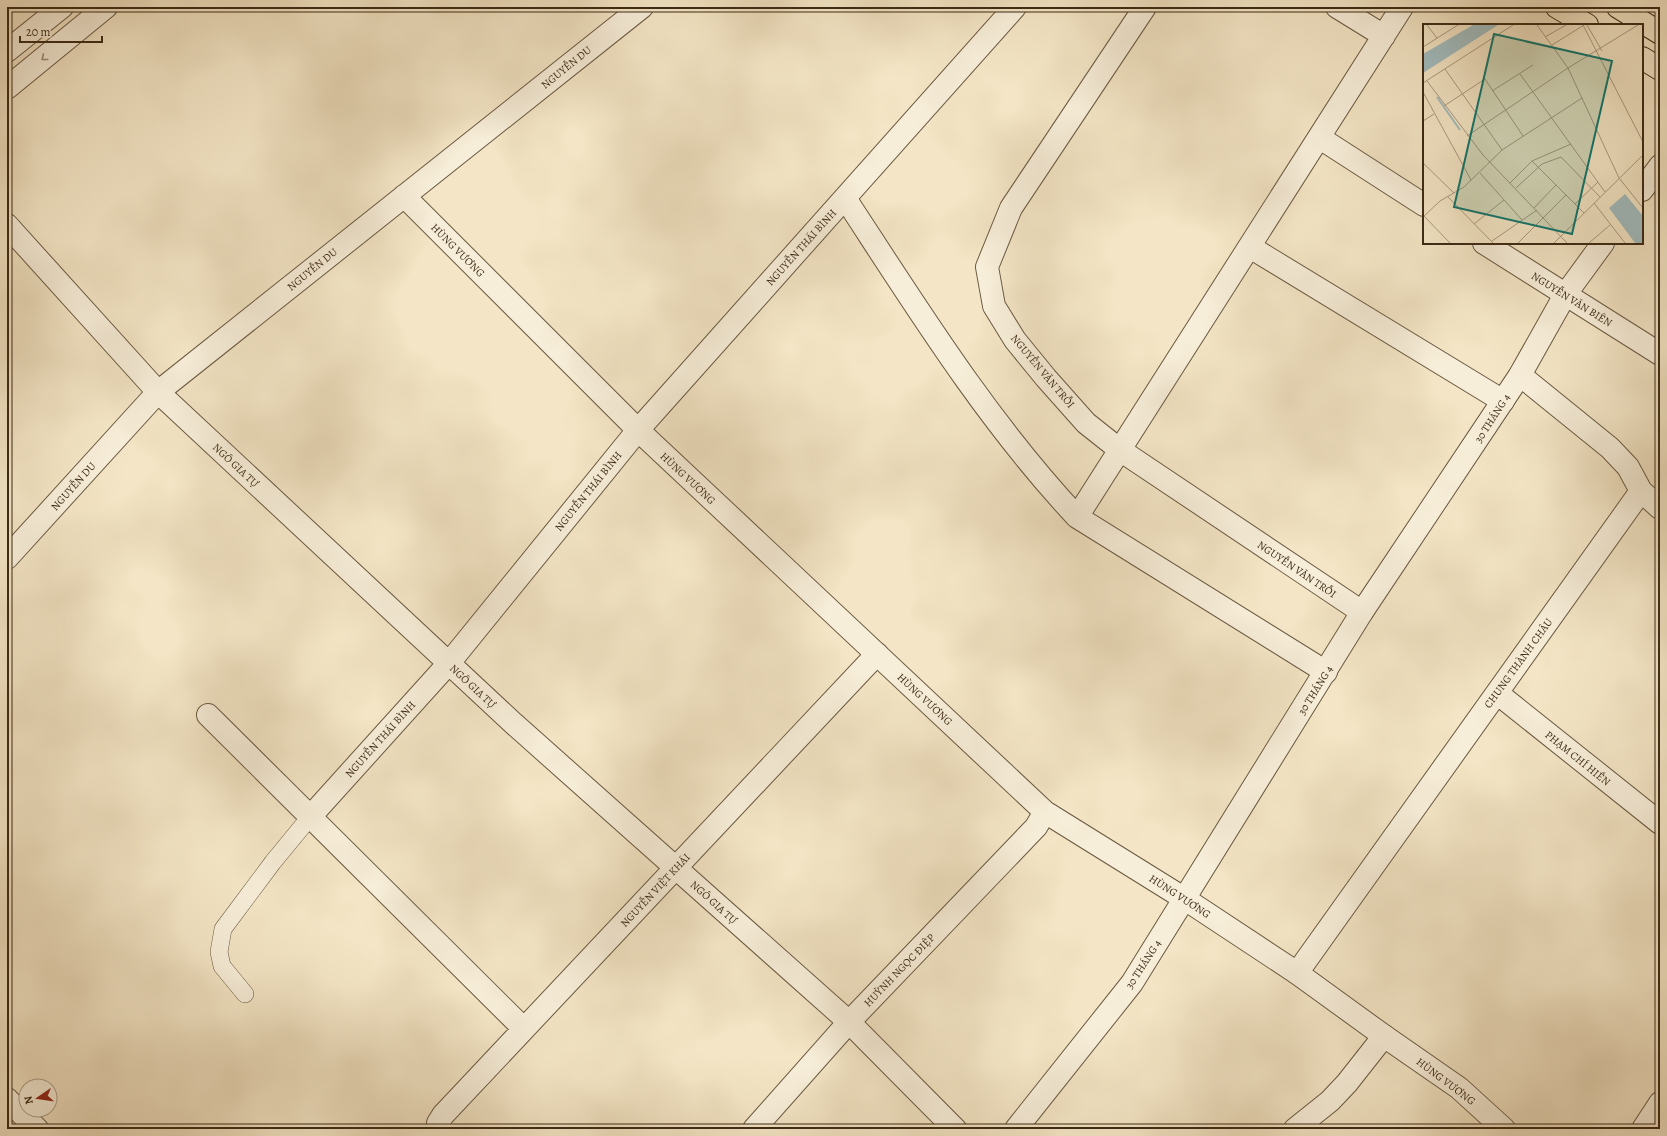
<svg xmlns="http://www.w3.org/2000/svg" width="1667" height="1136" font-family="Alegreya,serif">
<rect width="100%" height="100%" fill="#f3e5c5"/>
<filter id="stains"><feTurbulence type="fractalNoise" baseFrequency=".005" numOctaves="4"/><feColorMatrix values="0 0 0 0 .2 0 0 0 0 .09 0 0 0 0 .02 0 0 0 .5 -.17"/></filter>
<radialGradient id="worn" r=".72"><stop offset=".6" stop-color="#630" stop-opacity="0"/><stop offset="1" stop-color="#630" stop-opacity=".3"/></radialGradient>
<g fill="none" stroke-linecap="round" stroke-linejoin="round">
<g stroke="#6a5941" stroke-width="18">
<path id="service" d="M245,994L222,966L219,952L223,929L273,862L310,817"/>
</g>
<g stroke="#6a5941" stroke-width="24">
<path id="minor" d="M1145,7L1011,208L987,267L994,306L1015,340L1046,378L1086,423L1120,450L1362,612
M1337,7L1384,36
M1320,138L1424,205
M845,198C917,308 987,421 1077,517L1326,672
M7,225L158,392L513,723L849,1022L955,1129
M1484,243L1660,354
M1250,247L1503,401
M1520,375L1610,448L1628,467L1641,491L1660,508
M1077,517L1402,7
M1497,693L1660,823
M208,715L524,1029
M310,817L449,663L638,430L1015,7
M1297,973L1641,491
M439,1129L438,1123L443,1115L877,654
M1295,1129L1330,1101L1347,1083L1384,1036
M1643,1129L1660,1103"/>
</g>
<g stroke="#6a5941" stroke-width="24">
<path id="tertiary" d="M7,51L62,7
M7,88L106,7
M1642,190L1660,166
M404,196L638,430L1045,812L1185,899L1297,973L1384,1036L1459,1088L1504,1129
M7,558L158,392L642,7
M7,1099L37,1129
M754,1129L849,1022L1036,827L1045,812
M1016,1129L1132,983L1362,612L1520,375L1565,295L1603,243"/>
</g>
<g stroke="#3c2a15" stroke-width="24">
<path id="primary" d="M1557,7L1587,25
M1618,7L1660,33
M1642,58L1660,69"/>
</g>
<use href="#service" stroke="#f7eed9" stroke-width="17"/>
<use href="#minor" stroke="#f7eed9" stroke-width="22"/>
<use href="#tertiary" stroke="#f7eed9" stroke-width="22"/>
<use href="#primary" stroke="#f3e5c5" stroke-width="22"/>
</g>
<defs><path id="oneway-chevron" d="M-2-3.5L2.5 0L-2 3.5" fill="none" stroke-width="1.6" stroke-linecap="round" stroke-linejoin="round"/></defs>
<use stroke="#9a8c77" href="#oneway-chevron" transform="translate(44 58) rotate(141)"/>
<g text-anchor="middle" stroke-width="4" stroke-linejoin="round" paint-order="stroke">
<g font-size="11" fill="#3c2a15" stroke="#f7eed9">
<text transform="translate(566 67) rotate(-39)" y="4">NGUYỄN DU</text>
<text transform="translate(801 247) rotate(-48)" y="4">NGUYỄN THÁI BÌNH</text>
<text transform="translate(458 250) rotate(45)" y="4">HÙNG VƯƠNG</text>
<text transform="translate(312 269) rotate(-39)" y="4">NGUYỄN DU</text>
<text transform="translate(1572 299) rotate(32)" y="4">NGUYỄN VĂN BIÊN</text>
<text transform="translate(1043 371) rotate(50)" y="4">NGUYỄN VĂN TRỖI</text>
<text transform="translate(1492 418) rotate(-57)" y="4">30 THÁNG 4</text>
<text transform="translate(236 465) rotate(43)" y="4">NGÔ GIA TỰ</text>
<text transform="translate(688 478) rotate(43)" y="4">HÙNG VƯƠNG</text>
<text transform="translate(73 486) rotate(-48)" y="4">NGUYỄN DU</text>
<text transform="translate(588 491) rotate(-51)" y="4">NGUYỄN THÁI BÌNH</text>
<text transform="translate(1297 569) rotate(34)" y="4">NGUYỄN VĂN TRỖI</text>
<text transform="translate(1518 663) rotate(-54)" y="4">CHUNG THÀNH CHÂU</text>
<text transform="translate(473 686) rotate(43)" y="4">NGÔ GIA TỰ</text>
<text transform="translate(1315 690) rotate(-58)" y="4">30 THÁNG 4</text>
<text transform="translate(925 699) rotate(43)" y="4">HÙNG VƯƠNG</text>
<text transform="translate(380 739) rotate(-48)" y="4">NGUYỄN THÁI BÌNH</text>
<text transform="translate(1578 758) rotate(39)" y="4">PHẠM CHÍ HIỀN</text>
<text transform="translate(655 890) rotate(-47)" y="4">NGUYỄN VIỆT KHÁI</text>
<text transform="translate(1180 896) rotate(33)" y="4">HÙNG VƯƠNG</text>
<text transform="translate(714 902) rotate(42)" y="4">NGÔ GIA TỰ</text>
<text transform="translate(1143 964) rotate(-57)" y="4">30 THÁNG 4</text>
<text transform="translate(899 970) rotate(-46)" y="4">HUỲNH NGỌC ĐIỆP</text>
<text transform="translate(1446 1081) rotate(37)" y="4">HÙNG VƯƠNG</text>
</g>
</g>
<g transform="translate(1423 24)">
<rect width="220" height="220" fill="#f3e5c5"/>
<path d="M50,1H75L0,49V30ZM202,170L220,192V219H212L186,184Z" fill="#a1bcbf"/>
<path fill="none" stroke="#a1bcbf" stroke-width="2" d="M14,73L37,106"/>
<path fill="none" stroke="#aa9a7f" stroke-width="1" d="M4,1L14,14M114,1L145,44L196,154L220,184M160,1L220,118M164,1L179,27M122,13L143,1M129,21L161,1M0,23L35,1M22,45L79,126M97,50L182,168M4,57L60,131L144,219M0,59L90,1M69,67L110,41M0,68L48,156M21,82L62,55L100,112M0,97L11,90M44,112L145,44L215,1M109,137L161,189M0,139L31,169M57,149L99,196M87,159L109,137L148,120M93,164L119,140L138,133L177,173M25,173L70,219M171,179L202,219M152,180L175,158M111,184L133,161M1,192L27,219M0,193L17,177L41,163L79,126L159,74M51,200L81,176M69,217L114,186M95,219L143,171M131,219L220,131M166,219L187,201"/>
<path fill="#0f766e" fill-opacity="0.15" stroke="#0f766e" stroke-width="2" d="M71,10L189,37L149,210L31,183Z"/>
<rect width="220" height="220" fill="none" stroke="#3c2a15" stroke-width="2"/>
</g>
<rect width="1667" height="1136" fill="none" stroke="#f3e5c5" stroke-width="24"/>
<rect x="8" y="8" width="1651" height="1120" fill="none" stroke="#3c2a15" stroke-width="2"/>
<rect x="12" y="12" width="1643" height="1112" fill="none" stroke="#3c2a15"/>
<g transform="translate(38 1098) rotate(257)"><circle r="19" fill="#f7eed9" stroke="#aca08b"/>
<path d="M0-3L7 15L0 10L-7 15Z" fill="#8f2418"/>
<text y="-6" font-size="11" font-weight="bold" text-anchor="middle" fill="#3c2a15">N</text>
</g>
<path d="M20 36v6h82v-6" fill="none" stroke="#3c2a15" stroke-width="2"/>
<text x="26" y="36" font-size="12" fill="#3c2a15" stroke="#f7eed9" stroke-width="3" paint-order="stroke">20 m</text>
<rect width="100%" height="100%" filter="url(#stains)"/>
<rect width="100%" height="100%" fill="url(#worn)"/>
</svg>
